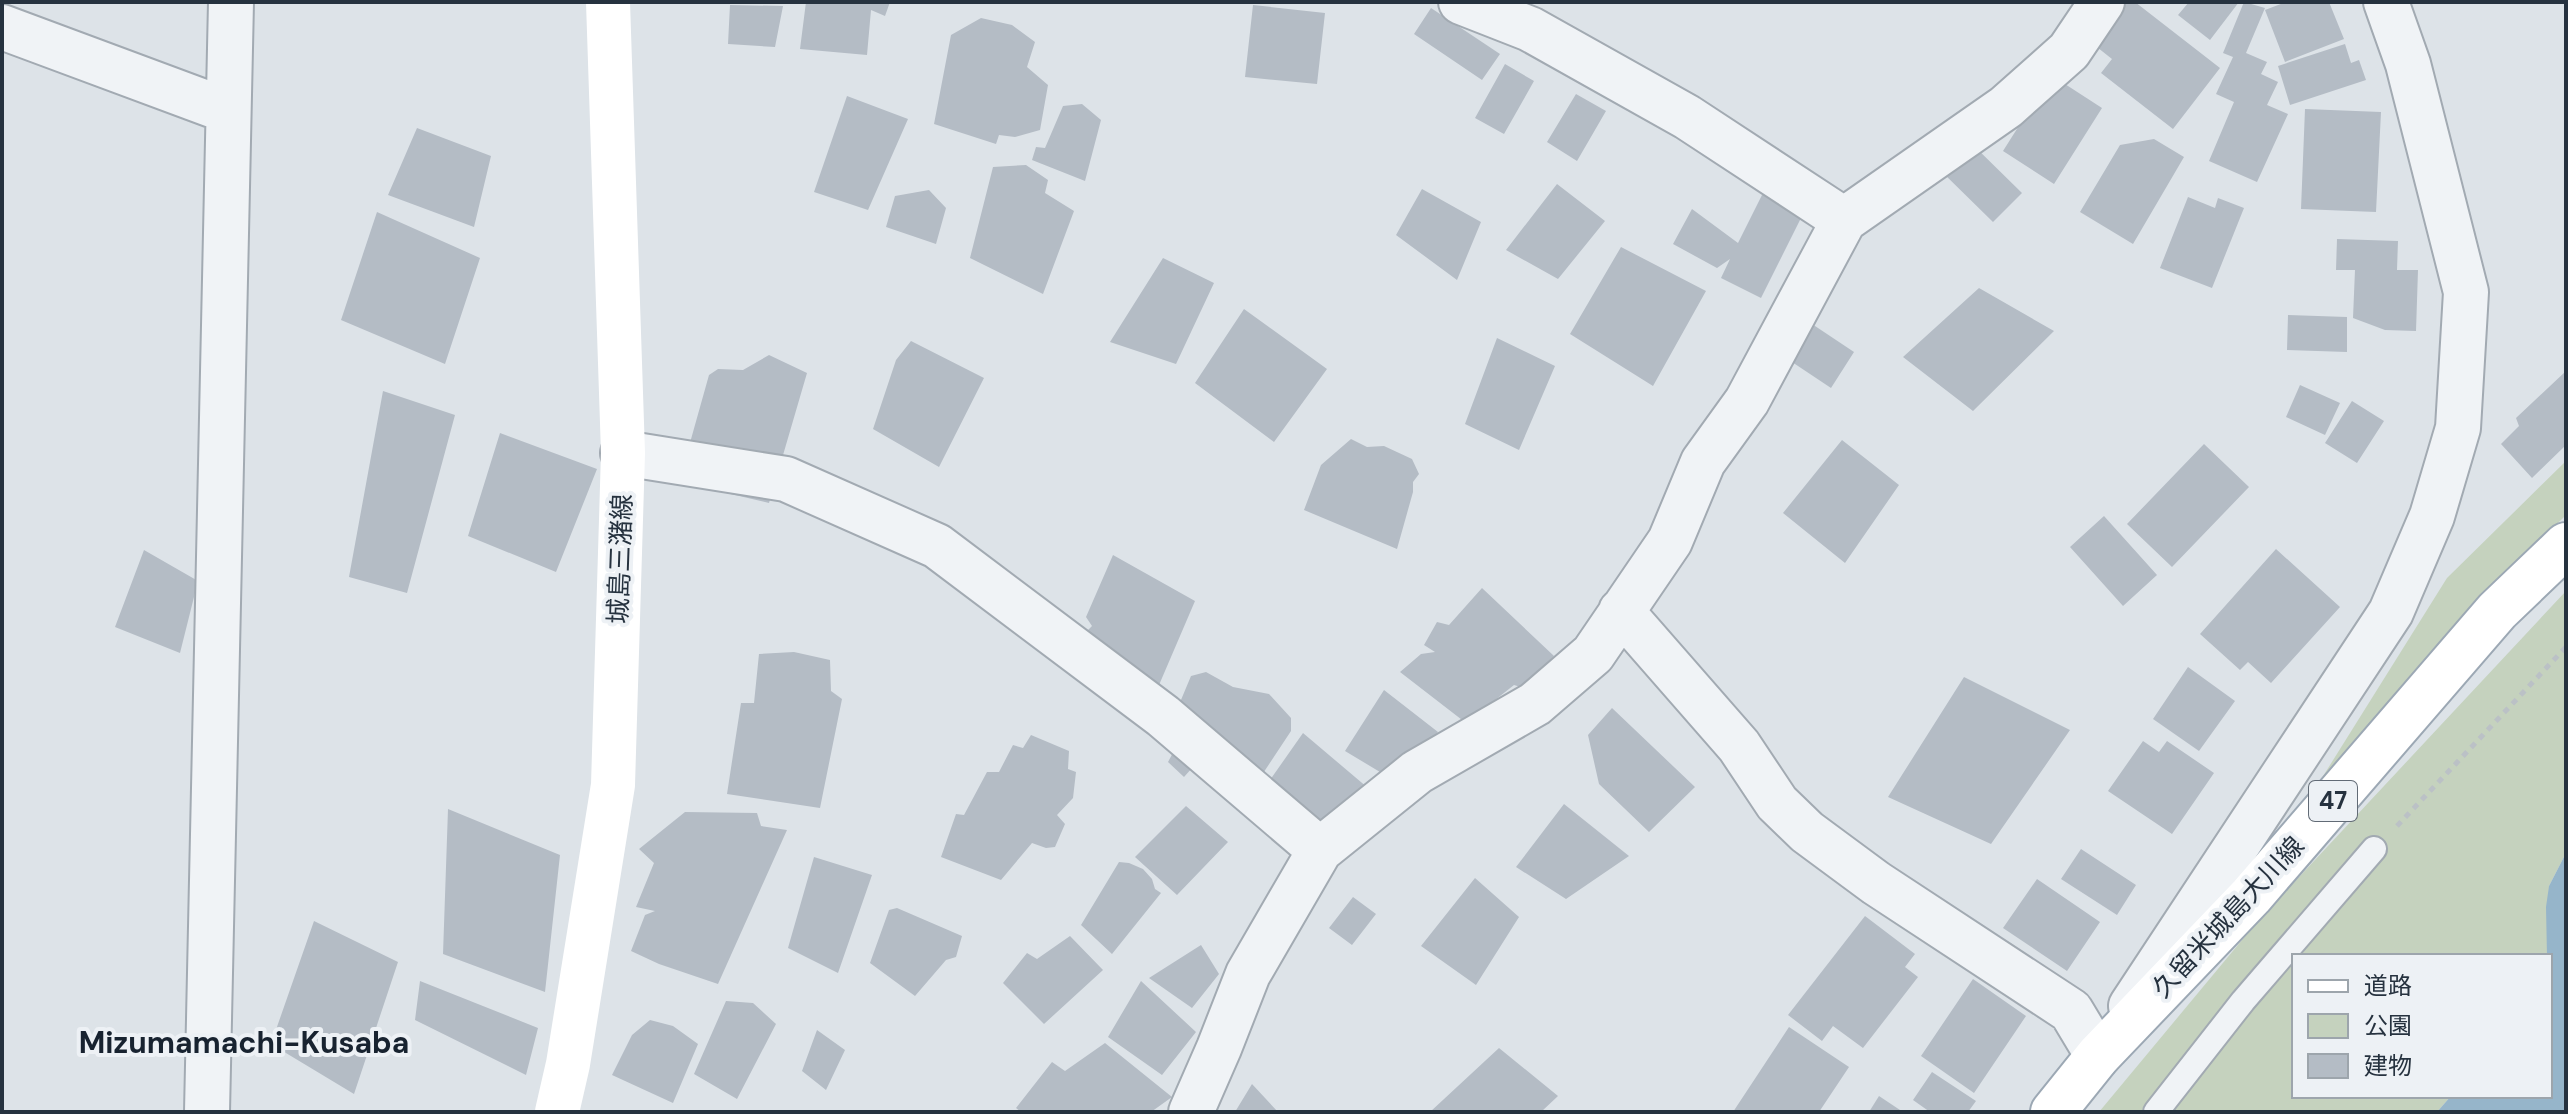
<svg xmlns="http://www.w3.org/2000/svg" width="2568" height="1114" font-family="'DM Sans','Noto Sans JP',sans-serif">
<rect width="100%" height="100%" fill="#dde3e8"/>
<path fill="#c5d2be" d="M2566,461V515L2495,586L2315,789L2447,578Z
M2566,591V853L2549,886L2547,956H2294V1096H2451L2437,1112H2099L2257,922Z"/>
<path fill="#96b5ca" d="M2566,853V1112H2437L2451,1096H2550V956H2547L2546,907L2549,886Z"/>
<path fill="#b4bcc5" d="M806,2H890L885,16L871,10L867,55L800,49Z
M2118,2H2135L2220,68L2173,129L2101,73L2112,59L2088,40Z
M2189,2H2239L2210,40L2178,15Z
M2244,2L2265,8L2246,53L2267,62L2261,74L2278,82L2267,105L2288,114L2257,182L2209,161L2234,102L2216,94L2233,57L2223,53Z
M2286,2H2329L2344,39L2285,62L2265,10Z
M730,5L783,6L775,47L728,44Z
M1253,5L1325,13L1317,84L1245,77Z
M1431,8L1500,54L1482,80L1414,34Z
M981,18L1012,25L1035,42L1027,67L1048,85L1040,130L1015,137L999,135L996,144L934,124L951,35Z
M2345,44L2351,63L2359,60L2366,80L2290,105L2278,66Z
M1505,64L1534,81L1504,134L1475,118Z
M2051,75L2102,108L2054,184L2003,151Z
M1576,94L1606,111L1577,161L1547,142Z
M847,96L908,119L868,210L814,192Z
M1082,104L1101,120L1085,181L1032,160L1036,147L1045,148L1063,106Z
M2305,109L2381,112L2376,212L2301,209Z
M417,128L491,156L474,227L388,195Z
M2154,139L2184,157L2133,244L2080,212L2120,145Z
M1968,140L2022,193L1993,222L1940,170Z
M1026,165L1048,180L1045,193L1074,211L1043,294L970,258L993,167Z
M1557,184L1605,221L1558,279L1506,250Z
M1422,189L1481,222L1457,280L1396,235Z
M929,190L946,208L936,244L886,227L895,196Z
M1763,193L1803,214L1761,298L1721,278L1730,259L1717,268L1673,244L1692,209L1738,243Z
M2188,197L2215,208L2218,198L2244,208L2212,288L2160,268Z
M377,212L480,258L445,364L341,320Z
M2337,239L2398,241L2397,270H2418L2416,331L2385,330L2353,318L2355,270H2336Z
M1621,247L1706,291L1653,386L1570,334Z
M1163,258L1214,283L1176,364L1110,342Z
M1979,288L2054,331L1973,411L1903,357Z
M1244,309L1327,369L1274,442L1195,383Z
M2288,315L2347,317V352L2287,350Z
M1812,324L1854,352L1831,388L1789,360Z
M1497,338L1555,366L1519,450L1465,424Z
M911,341L984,378L939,467L873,429L896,360Z
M769,355L807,373L769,503L679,482L709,375L718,369L743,370Z
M2566,371V445L2532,478L2501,444L2519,426L2516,418Z
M2300,385L2340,403L2325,435L2286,417Z
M383,391L455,415L407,593L349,577Z
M2352,401L2384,421L2357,463L2325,443Z
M500,433L597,469L556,572L468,536Z
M1351,439L1367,447L1384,446L1412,459L1419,474L1413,482V492L1397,549L1304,510L1321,465Z
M1842,440L1899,485L1845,563L1783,513Z
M2204,444L2249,487L2172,567L2127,524Z
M2104,516L2157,575L2123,606L2070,547Z
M2276,549L2340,607L2271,683L2248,662L2240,670L2200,634Z
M144,550L198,581L180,653L115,627Z
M1113,555L1195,601L1147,713L1069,675L1085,633L1092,626L1086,617Z
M1482,588L1554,656L1524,688L1514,685L1466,723L1400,672L1421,654L1435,652L1424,645L1437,622L1449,625Z
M794,652L830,660L831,691L842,699L820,808L727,794L741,703H754L759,654Z
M2188,667L2235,701L2199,751L2153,719Z
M1206,672L1233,687L1269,694L1291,718V731L1248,796L1201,758L1184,777L1168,762L1176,747L1168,731L1191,676Z
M1964,677L2070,730L1991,844L1888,797Z
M1384,690L1438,732L1395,781L1345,751Z
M1612,708L1695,787L1649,832L1599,784L1588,735Z
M1303,733L1368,788L1326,845L1263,790Z
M1031,735L1069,751L1068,769L1076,772L1073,798L1057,815L1065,824L1055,847L1046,848L1032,843L1001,880L941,857L956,814L964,815L987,772H999L1013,745L1023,748Z
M2143,741L2159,752L2167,741L2214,773L2172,834L2108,791Z
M1564,804L1629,856L1566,899L1516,867Z
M1186,806L1228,842L1177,895L1135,857Z
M448,809L560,855L545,992L443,954Z
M685,812L757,813L761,826L787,830L718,984L659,964L631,951L645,915L655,911L636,907L654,863L639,849Z
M2081,849L2136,885L2117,915L2061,879Z
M814,857L872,875L838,973L788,948Z
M1119,862L1129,863L1143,869L1152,879L1155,889L1161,893L1112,954L1081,925Z
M1475,878L1519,917L1476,985L1421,946Z
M2037,879L2100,922L2067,971L2003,928Z
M1353,897L1376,914L1352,945L1329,928Z
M897,908L962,936L956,957L946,960L915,996L870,963L889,910Z
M1865,916L1915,954L1905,967L1918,977L1863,1048L1833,1026L1822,1041L1788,1015Z
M314,921L398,962L354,1094L271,1044Z
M1070,936L1103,970L1044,1024L1003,983L1027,953L1037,959Z
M1201,945L1219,974L1192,1008L1149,978Z
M1973,979L2026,1016L1974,1093L1921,1056Z
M420,981L538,1028L526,1075L415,1020Z
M1141,981L1196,1032L1162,1075L1108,1037Z
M726,1001L753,1003L776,1024L737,1099L694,1074Z
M650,1020L673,1026L698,1044L673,1103L612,1075L632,1035Z
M1789,1027L1849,1067L1819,1112H1733Z
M817,1030L845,1050L826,1090L802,1071Z
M1105,1043L1172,1097L1151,1112H1021L1016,1108L1052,1062L1065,1071Z
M1499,1048L1558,1096L1541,1112H1430Z
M1932,1072L1976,1101L1968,1112H1930L1913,1100Z
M1252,1084L1278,1112H1235Z
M1879,1096L1903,1112H1869Z"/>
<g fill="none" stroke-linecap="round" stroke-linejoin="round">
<g stroke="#a2aab2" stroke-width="28">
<path id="service" d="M2156,1112L2243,1001L2374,849"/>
</g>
<g stroke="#a2aab2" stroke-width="48">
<path id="minor" d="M1461,2L1530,29L1687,117L1844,220
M2,27L228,111
M623,453L786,479L937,546L1163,716L1320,850
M1621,611L1739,746L1777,803L1807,832L1876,883L2071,1011L2098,1056
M207,1112L231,2
M1191,1112L1219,1048L1248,974L1320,850L1417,772L1535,704L1593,654L1670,541L1703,462L1747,401L1844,220L2006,107L2069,51L2102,2"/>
</g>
<g stroke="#a2aab2" stroke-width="48">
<path id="tertiary" d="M2131,1006L2391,612L2432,516L2458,428L2466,292L2408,64L2386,2"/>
</g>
<g stroke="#9ca8b4" stroke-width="48">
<path id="primary" d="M2053,1112L2098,1056L2251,896L2497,611L2566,545"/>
</g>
<path stroke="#bbc1c6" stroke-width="5" stroke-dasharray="6 6" stroke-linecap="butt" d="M2397,826L2566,647"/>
<use href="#service" stroke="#f0f3f6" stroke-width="24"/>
<use href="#minor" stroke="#f0f3f6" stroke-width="44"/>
<use href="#tertiary" stroke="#f0f3f6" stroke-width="44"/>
<path stroke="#fff" stroke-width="44" d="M557,1112L568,1064L613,785L623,453L608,2"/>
<use href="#primary" stroke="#fff" stroke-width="44"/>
</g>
<g text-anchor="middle" stroke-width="8" stroke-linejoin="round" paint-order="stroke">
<rect fill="#edf1f5" stroke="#626b76" stroke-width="2" x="2309" y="781" width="48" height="40" rx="6"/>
<g font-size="24" font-weight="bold" fill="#26323f">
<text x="2333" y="809">47</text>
</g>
<g font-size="26" fill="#26323f" stroke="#edf1f5">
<text transform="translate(620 559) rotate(-88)" y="9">城島三潴線</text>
<text transform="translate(2228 917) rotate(-47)" y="9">久留米城島大川線</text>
</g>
<g font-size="30" font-weight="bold" fill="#182330" stroke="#edf1f5">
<text x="244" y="1053">Mizumamachi-Kusaba</text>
</g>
</g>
<rect width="2568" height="1114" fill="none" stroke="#26323f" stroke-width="8"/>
<rect x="2292" y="954" width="260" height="144" fill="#edf1f5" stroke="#9da5ac" stroke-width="2"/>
<rect x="2308" y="980" width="40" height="12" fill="#ffffff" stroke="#9da5ac" stroke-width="2"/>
<text x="2364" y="994" font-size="24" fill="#26323f">道路</text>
<rect x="2308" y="1014" width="40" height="24" fill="#c5d2be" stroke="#9da5ac" stroke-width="2"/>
<text x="2364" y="1034" font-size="24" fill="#26323f">公園</text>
<rect x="2308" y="1054" width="40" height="24" fill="#b4bcc5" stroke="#9da5ac" stroke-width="2"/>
<text x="2364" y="1074" font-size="24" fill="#26323f">建物</text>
</svg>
